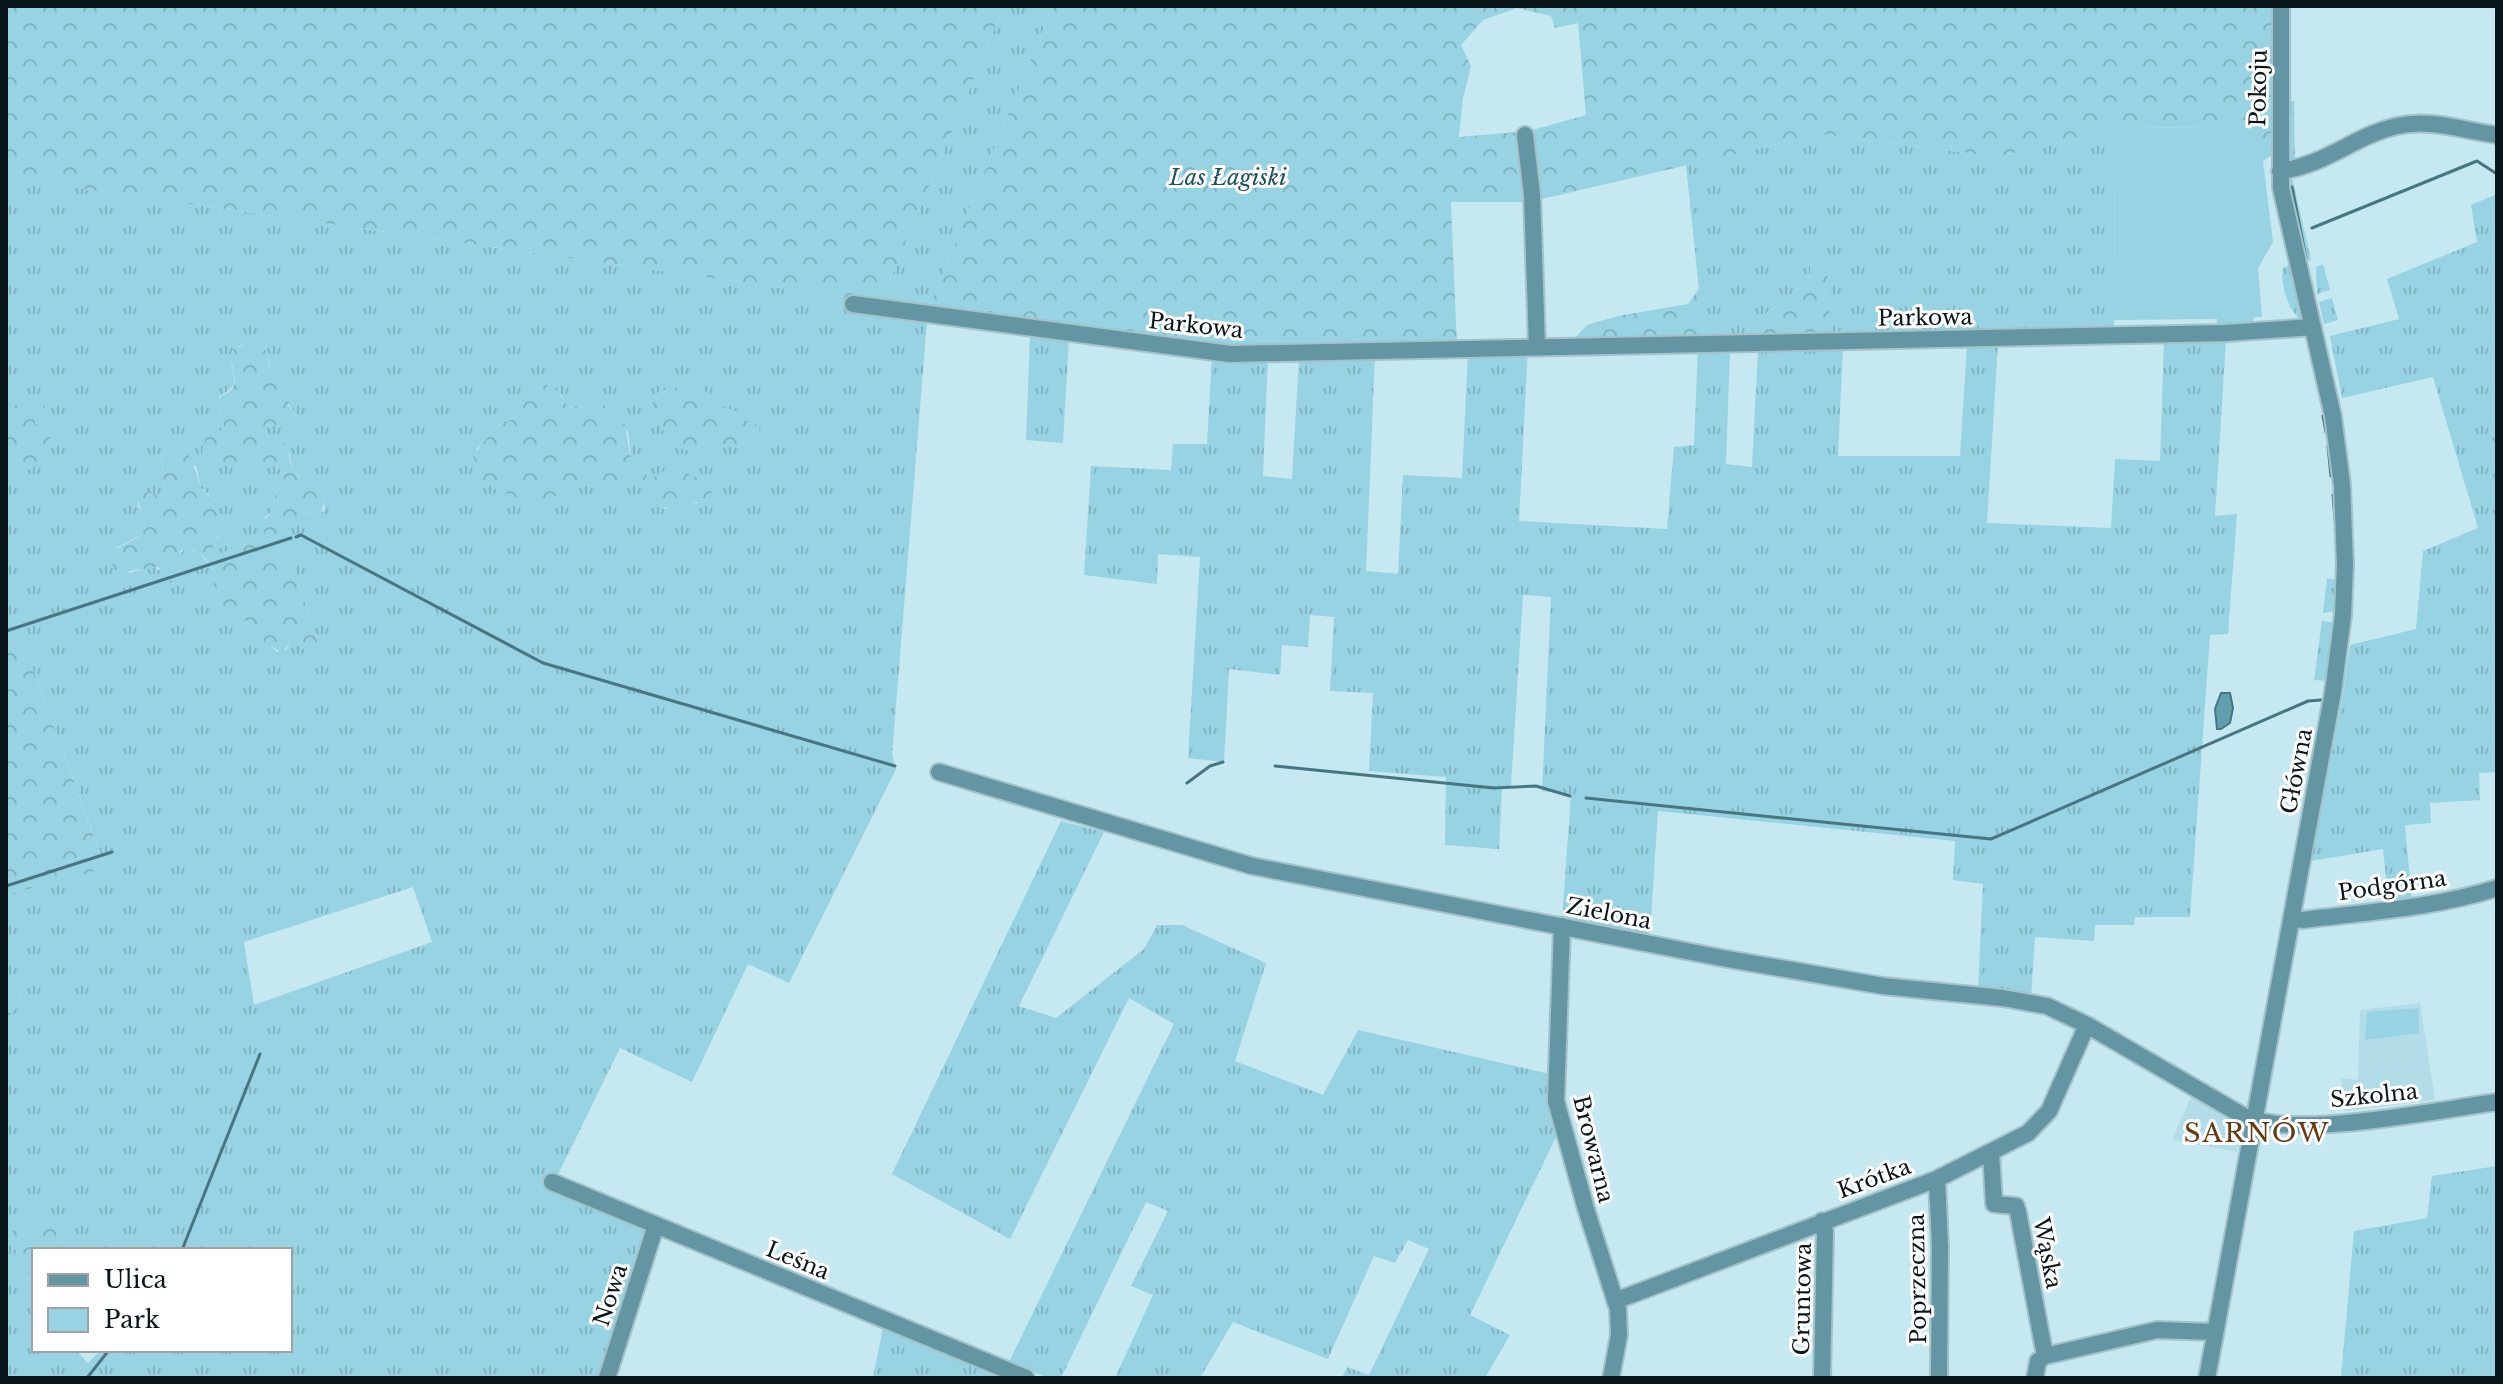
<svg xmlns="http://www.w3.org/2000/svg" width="2503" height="1384" font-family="'Libre Baskerville',serif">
<defs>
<pattern id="grass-tufts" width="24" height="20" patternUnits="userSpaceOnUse" patternTransform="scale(2)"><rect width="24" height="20" fill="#97d3e2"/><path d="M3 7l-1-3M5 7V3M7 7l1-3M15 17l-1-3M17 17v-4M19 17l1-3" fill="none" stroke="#81b4c1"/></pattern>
<pattern id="forest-crowns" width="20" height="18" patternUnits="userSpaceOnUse" patternTransform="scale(2)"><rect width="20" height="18" fill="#97d3e2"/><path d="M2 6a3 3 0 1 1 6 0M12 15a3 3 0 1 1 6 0" fill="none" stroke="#81b4c1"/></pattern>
</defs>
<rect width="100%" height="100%" fill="#c6e8f0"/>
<path fill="#b2dce7" d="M2420,1003L2435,1100L2344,1111L2341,1078L2358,1080L2360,1010Z
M2191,1097L2241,1125L2237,1152L2172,1140Z"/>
<path fill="url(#grass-tufts)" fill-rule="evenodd" d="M1004,6H1053L928,309L892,755L896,769L789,983L748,964L692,1082L620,1048L552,1187L654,1234L616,1378H6V1020L18,1006L20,990L6,987V895L105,867L20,633L6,637V467L35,425L36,419L6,407V178L881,302ZM243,345L269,360L270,378L297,416L284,425L260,426L257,430L259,434L268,436L290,454C290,489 329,475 324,511L316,515L307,512C294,518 279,525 274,538L293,566L319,646L291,642L286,650L277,652L266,641L253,634L240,612H234L212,588L216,573L199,552L185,549L178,555V564L161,571L153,567L129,573L116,548L143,534L147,519L138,506L139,496L152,493L165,498L161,453L196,466L201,488L214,500L219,536L213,544V553L217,555L265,536V517L273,511L276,492L284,481L283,471L268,462L249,463L219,433L224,428L223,417L217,405L219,396C241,386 234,377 230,357L234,348ZM526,390L561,395L566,406L590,407L603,405L628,432L631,458L642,466L648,477L699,503H684L664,509C659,504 656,499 652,494C630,465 584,487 557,495L476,450L499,425L517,416L522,411ZM413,887L432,942L254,1005L244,942ZM56,1231L58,1250H290V1350H101L88,1363L76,1350H34V1280L7,1235Z
M2290,101H2294L2295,161L2286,162V104Z
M2115,128L2114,330L1830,332V281L1811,264L1809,282L1764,315V334L1704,338L1686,165L1821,134L1998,157Z
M2292,177L2311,260L2303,262L2289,178Z
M2497,194V772L2479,773L2480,800L2430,803L2431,823L2405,825L2412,902L2389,905L2383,849L2311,861L2343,695L2350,645L2416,629L2423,551L2478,528L2433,377L2342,398L2330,336L2399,319L2387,279L2477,242L2471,205Z
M2291,264L2305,319L2302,321C2288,310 2280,285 2283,268Z
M2323,264L2330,290L2317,294L2316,267Z
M2332,298L2338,320L2324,324L2319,302Z
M1030,335L1069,337L1063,443L1026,440Z
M2164,340H2226L2215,516L2237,514L2228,634L2210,635L2190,917H2135L2134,925H2095L2094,941L2035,937L2031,998L1978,990L1983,884L1953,880L1955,841L1658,811L1650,934L1562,920L1571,794L1542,791L1551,597L1523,595L1511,786L1502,787L1499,849L1445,845L1446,777L1369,771L1373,693L1330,691L1334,617L1310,615L1308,647L1282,645L1280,675L1229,669L1224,762L1188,758L1200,557L1158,554L1157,584L1084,575L1091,466L1171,470L1173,444H1207L1212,355L1268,358L1263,476L1292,479L1299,358L1375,356L1366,571L1398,574L1403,475L1462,478L1468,352L1528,349L1519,521L1667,529L1674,447L1694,445L1698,347L1730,351L1726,464L1752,467L1758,350L1843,347L1838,456H1960L1967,346L1998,344L1987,523L2111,528L2115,459L2160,461Z
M2327,578L2339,581L2336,611L2323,613Z
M2322,621L2336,623L2329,681L2314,680Z
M1061,821L1104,832L1019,1006L1056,1018L1144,949L1157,925H1182L1266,963L1235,1061L1323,1095L1358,1030L1554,1075L1558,1133L1470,1315L1510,1335L1485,1378H1342L1347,1367L1369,1375L1429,1249L1408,1240L1395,1263L1374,1256L1328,1359L1233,1322L1200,1378H1115L1153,1295L1131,1286L1168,1211L1146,1202L1061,1378H1048L1009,1362L1174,1024L1129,998L1010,1239L892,1174Z
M2497,1166V1378H2341L2354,1231L2427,1218L2432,1176Z
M883,1327L1001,1378H873Z"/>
<path fill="url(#forest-crowns)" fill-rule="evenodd" d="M6,6H1004L881,302L6,178Z
M1053,6H2271L2272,155L2263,161L2261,153L2251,148L2230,127L2115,128L1998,157L1821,134L1529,202H1451L1457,346L1233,350L928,309ZM1517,8L1551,16L1555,28L1578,23L1586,115L1529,131L1459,137L1463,98L1471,66L1461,45L1483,20Z
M1811,264H1817L1830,280V332L1764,334V315L1809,282Z
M1700,287L1704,338L1573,340L1587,325L1618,316L1688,304Z
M253,343C276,347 264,368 274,384L283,385L290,393L288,405L297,416L298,420L284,425L260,426L257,430L259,433L287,444L290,463L297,475L322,489L325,497L321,516L306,512L279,530L274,538L293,566L319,646L315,655L310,657L300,645L291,642L282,653L253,634L240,612H234L232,621L222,619L212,588L216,573C206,559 198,545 180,551L178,564L183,577L170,583L158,567L118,573L114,570L110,555C118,543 142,542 145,527C149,514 136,509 139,496L148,492L165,497L161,453L162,448L170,444C193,446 194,470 201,487C204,494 210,495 214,501C221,509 220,522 221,532L213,544V553L217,555L265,536L263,521L273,511L276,492L284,481L283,471L268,462L207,468L203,465L202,450L207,434L219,433L224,428L223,417L216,402C221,393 226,396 231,390C239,381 232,366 230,357L234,348Z
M545,384L557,390L567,406L590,407L603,405C630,412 625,436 631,458L642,466L648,477L654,478L665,470C681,470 702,477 712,489L711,496C704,502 665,510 657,507C654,495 649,490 638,485C599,467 562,506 524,499C512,497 492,489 484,481C478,476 472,469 473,460C473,452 495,428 503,423C508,420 515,419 519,414C524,408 524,398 526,390Z
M701,387L720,405L738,412L747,421L759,426L760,433L737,448L709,444L690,451L676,448C663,428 639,410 662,388Z
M32,402L44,403L45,412L36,419L35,424L52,431L47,447L32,470L6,467V407Z
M2497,418V544L2493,518L2492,432Z
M20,633L105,868L6,895V637Z
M6,987L20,990L18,1006L6,1020Z
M40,1220L56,1231L58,1250H34V1280L7,1235L21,1226Z"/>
<path fill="#97d3e2" d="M2231,127L2251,148L2262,153L2263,161L2273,242L2258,268L2262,317H2254L2253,325H2217V319L2114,320L2115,128Z
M2419,1008V1033L2365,1040L2367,1012Z"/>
<path fill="#619fae" stroke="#477681" stroke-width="2" d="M2221,693H2230L2233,708L2230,723L2221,729H2217L2215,709Z"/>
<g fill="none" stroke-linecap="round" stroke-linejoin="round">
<path stroke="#477681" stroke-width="3" d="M2292,187L2306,258
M2312,228L2477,161L2497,174
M2323,416L2326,432
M2328,446L2331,476
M2333,495L2335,519
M296,537L301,535L543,663L895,766
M6,631L291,538
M1275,766L1494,788L1536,786L1570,796
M1187,783L1210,766L1223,762
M1586,798L1991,839L2308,701L2321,700
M6,886L112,852
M182,1250L260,1054
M87,1378L109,1350"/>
<g stroke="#a4c2c9" stroke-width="20">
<path id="minor" d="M1525,135L1532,195L1537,346
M2280,171C2324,166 2356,135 2397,126C2431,118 2464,131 2497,135
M853,304L1230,354L2226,333L2313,327
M939,772L1252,866L1722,958L1883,986L2003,998L2047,1006L2087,1025L2245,1117C2298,1139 2437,1110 2497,1102
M2292,918L2302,920C2367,912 2434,908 2497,888
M1562,926L1556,1101L1586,1209L1618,1309L1619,1335L1611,1378
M1991,1152L1994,1204L2016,1206L2018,1212L2045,1356L2038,1361L2035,1378
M1937,1179L1940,1246L1939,1378
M552,1182L1026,1378
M1615,1301L1937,1179L2028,1133L2049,1111L2087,1025
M2045,1356L2157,1330L2215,1332
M607,1378L656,1225
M1822,1378L1825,1231L1822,1221
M2207,1378L2333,692L2343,615L2345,564L2342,485L2333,416L2281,188V6"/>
</g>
<use href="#minor" stroke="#6396a2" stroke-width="16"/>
</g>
<g text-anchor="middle" stroke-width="6" stroke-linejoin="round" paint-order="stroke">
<g font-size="22" fill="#091619" stroke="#fff">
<text transform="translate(2258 88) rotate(-89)" y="8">Pokoju</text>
<text transform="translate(1925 317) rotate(-1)" y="8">Parkowa</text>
<text transform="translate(1196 325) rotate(6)" y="8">Parkowa</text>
<text transform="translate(2296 771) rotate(-79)" y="8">Główna</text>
<text transform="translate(2392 885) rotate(-8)" y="8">Podgórna</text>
<text transform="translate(1609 913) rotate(11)" y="8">Zielona</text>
<text transform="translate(2374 1095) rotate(-6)" y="8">Szkolna</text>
<text transform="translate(1594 1149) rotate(76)" y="8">Browarna</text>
<text transform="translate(1874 1178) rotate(-20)" y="8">Krótka</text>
<text transform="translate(2048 1253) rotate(79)" y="8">Wąska</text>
<text transform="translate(798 1260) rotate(22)" y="8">Leśna</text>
<text transform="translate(1917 1279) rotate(-91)" y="8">Poprzeczna</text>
<text transform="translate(610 1295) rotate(-72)" y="8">Nowa</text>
<text transform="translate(1802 1299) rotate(-89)" y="8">Gruntowa</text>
</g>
<g font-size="22" font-style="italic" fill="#1d525e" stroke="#fff">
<text x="1228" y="185">Las Łagiski</text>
</g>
<g font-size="26" letter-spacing="2" fill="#653a12" stroke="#fff">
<text x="2257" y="1142">SARNÓW</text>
</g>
</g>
<rect width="2503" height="1384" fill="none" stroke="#091619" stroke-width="16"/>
<rect x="32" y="1248" width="260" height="104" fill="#ffffff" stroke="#9da2a3" stroke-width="2"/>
<rect x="48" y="1274" width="40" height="12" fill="#6396a2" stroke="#9da2a3" stroke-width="2"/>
<text x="104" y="1288" font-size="24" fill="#091619">Ulica</text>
<rect x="48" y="1308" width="40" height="24" fill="#97d3e2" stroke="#9da2a3" stroke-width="2"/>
<text x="104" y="1328" font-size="24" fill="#091619">Park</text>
</svg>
